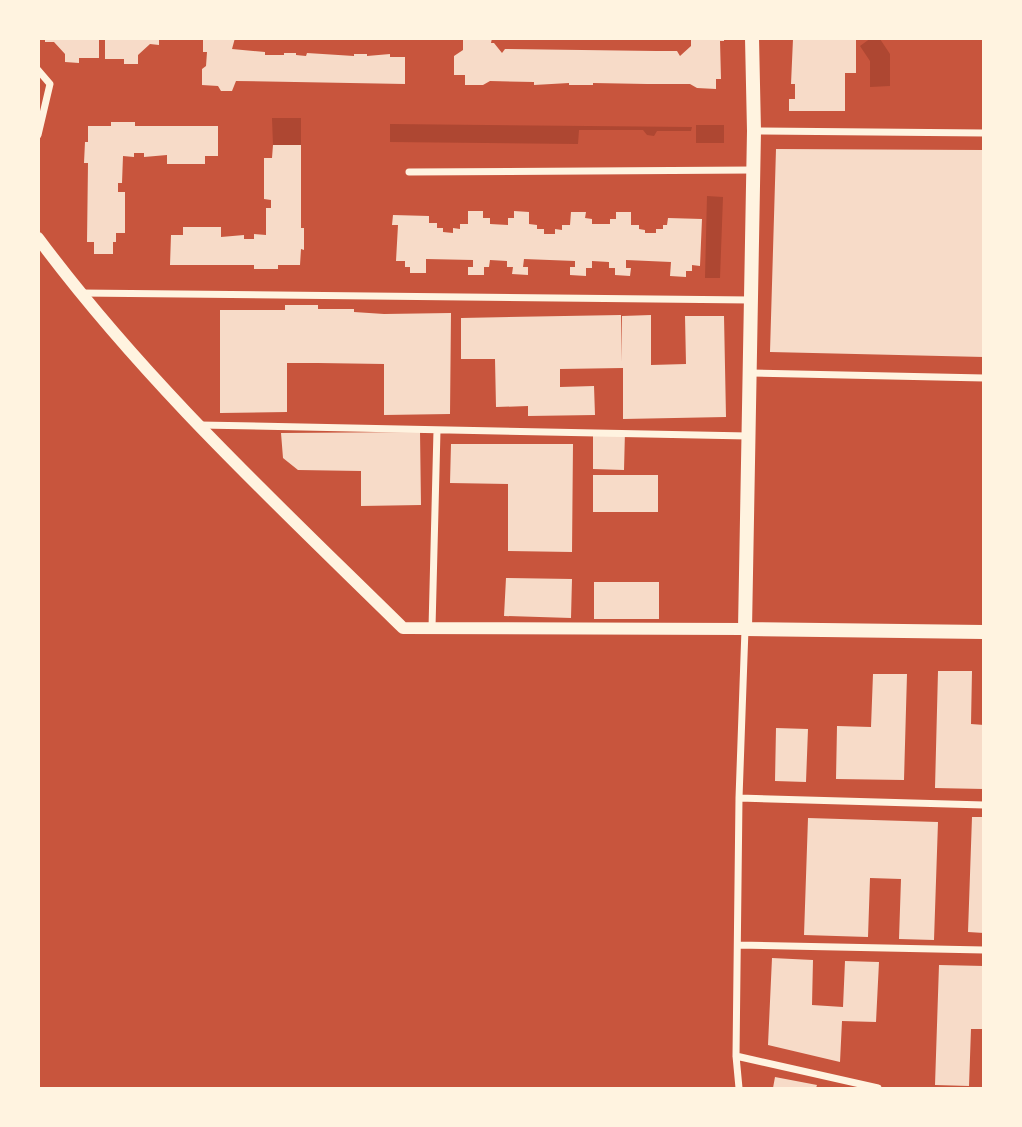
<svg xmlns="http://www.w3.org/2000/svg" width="1022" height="1127" font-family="Rubik,sans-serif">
<rect width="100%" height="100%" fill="#c8553d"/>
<path fill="#ae4732" d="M871,38L880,39L890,54V86L870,87V61L860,46Z
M272,118H301V145H273Z
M390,124L692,127L691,131H657L654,136L647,135L643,130H579L578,144L390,142Z
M696,125H724V143H696Z
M707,196L723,197L720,278H705Z"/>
<path fill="#f7dbc8" d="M45,38H99V58H79V63L65,62V54L54,42H45Z
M105,38H159V45L150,44L138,55V64H124V59H105Z
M203,38H235L232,49L265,52V55H284V53H296V55L306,56L307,53L354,56V54H367V56L390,54V57H405V84L236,81L232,91H221L218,86L202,85V69L206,66L207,52H203Z
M463,38H492L491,43H494L502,53L505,49L656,51H677L680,56L691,46V38H724V41H720L721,79H716V89L697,88L690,84H647L593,83V85H569V83L534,85V82L490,81L483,85H465V75H454V56L463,50Z
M793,39H856V73H845V111H789V99H795V84H791Z
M111,122H135V126H218V156H205V164H167V155L144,157V153H134V157L123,156L122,183H118V192H125V233H116V242H113V254H94V242H87L88,163H84L85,142H88V126H111Z
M273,145H301V228H304V250L301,249L300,265H278V269H254V265H170L171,235H183V227H221V237L244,235V239H254V234L266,235V208H271V200L264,199V158H272Z
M776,149L984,150V357L770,352Z
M468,211H483V218H490V224L508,225V218H514V211L529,212V224L537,225V229H544V234H555V229L562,230V225H570L571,212H586L585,218L592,219V224H610V219H616V212H631V225H639V229L645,230V233H656V229H663V225H667L668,218L702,219L700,266L692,265V271H686V277L670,276L671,262L626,260V268H631L630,276L615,275V268H609V262L592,261V268H586V276L570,275V267H575V261L524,259L523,267H528V275L512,274L513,267H507V261L490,260L489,267H484V275H468V267H473V260L426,259V273H410V267H405V261H396L398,225H392L393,215L429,216V223H437V228H443V232L453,233V228L460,229V224H468Z
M285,305H318V309H354V312L384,314L451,313L450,414L384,415V364L318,363H287V412L220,413V310H285Z
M621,315L622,362V316L651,315V365L686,364L685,316H724L726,417L623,419V368L560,369V387L594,386L595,415L528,416V406L496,407L495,359H461V318Z
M593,431H625L624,470L593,469Z
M420,432L421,505L361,506V471L298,470L283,458L281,433Z
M451,444H573L572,552L508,551V484L450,483Z
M593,475H658V512H593Z
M506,578L572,579L571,618L504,616Z
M594,582H659V619H594Z
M938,671H972L971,724L984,725V789L935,788Z
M873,674H907L904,780L836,779L837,726L871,727Z
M776,728L808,729L806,782L775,781Z
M972,817H984V933L968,932Z
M808,818L938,822L934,940L899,939L901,879L870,878L868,937L804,935Z
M772,958L813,960L812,1005L843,1007L845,961L879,962L876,1022L842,1021L840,1062L768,1045Z
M939,965L984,966V1029H971L969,1086L935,1085Z
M775,1077L817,1085L816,1088H773Z"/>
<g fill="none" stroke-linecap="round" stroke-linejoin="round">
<path stroke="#fff3e0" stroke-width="7" d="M38,70L50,84L38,135
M754,131L984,133
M409,172L753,170
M80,293L750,300
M750,373L984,378
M200,425L748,436
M432,628L437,430
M739,798L984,805
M738,945L984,950
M736,1056L878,1088
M739,1088L736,1056L739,798L745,629"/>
<path stroke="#fff3e0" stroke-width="12" d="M38,238C145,382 276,503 403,628L745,629"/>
<path stroke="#fff3e0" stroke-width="14" d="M752,38L754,131L745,629L984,632"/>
</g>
<rect width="1022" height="1127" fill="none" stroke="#fff3e0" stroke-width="80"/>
</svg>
